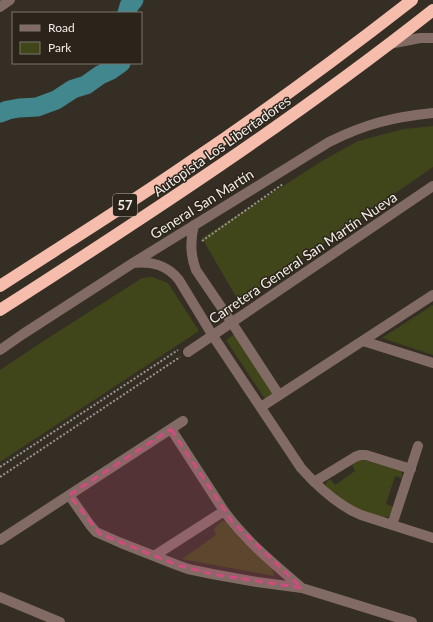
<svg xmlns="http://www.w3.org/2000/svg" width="433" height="622" font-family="Lato,sans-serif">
<rect width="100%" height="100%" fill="#352e24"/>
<path fill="#40451a" d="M433,126V167L239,302L202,238L322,161L358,141L404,129Z
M152,277L168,283L199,331L0,462V370L42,342L142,278Z
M433,305V355L382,338Z
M235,334L274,393L265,399L226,340Z
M360,460H364L401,471L402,473V478L395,476L386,504L393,507L391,514L388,517C373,518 343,503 332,493C330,491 328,488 326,486V483L330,479L335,485L355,471L352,465Z
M222,521L226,522L243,542L272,567L274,576L182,559L216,535L214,529Z"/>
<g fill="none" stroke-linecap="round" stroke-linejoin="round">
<path stroke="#41878d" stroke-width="19" d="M127,13L129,6L134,0
M0,113L8,110L19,108L37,107L56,100L73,89L86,85L100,75L111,70L121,63"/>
<path stroke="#9b958d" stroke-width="2" stroke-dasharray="2 2" stroke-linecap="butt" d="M202,241L283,184
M0,467L178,350
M0,477L180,357"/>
<path stroke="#836b65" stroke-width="10" d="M0,7L10,0
M389,44L420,38H433
M194,225C190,241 190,255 196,270L232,323L279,395
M133,263C152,261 167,265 179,280L213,336L301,468C318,487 337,505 361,515L433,538
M363,341L433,363
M0,350L23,334L133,263L329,142C365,124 393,117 433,113
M188,352L433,186
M261,407L433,295
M171,429L224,511C246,541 274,564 302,588
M314,482L355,457L360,455H366L411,469
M69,495L90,525L96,532L121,543L177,565L188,569L212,574L257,582L302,588L412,622
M392,525L418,446
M0,540L183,421
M154,556L224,511
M0,597L60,622"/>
<path stroke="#f6bdac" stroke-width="12" d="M0,286C63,245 126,206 187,164C264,112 339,57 412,0
M0,310C148,215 295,119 433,10"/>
</g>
<path fill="#ce4d7e" fill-opacity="0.2" stroke="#ce4d7e" stroke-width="3" stroke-dasharray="8 5" stroke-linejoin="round" d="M171,429L232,521L302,588L212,574L177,565L100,534L69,495Z"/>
<g text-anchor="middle" stroke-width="3" stroke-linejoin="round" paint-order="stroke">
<rect fill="#2b241b" stroke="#b6b1aa" stroke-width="1" x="113" y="194" width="24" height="22" rx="3"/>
<g font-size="13" font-weight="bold" fill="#f2ede7">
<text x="125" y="210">57</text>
</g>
<g font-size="14" fill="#f2ede7" stroke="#2b241b">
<text transform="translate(222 146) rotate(-35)" y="5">Autopista Los Libertadores</text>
<text transform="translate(202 204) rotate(-32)" y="5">General San Martín</text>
<text transform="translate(303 258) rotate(-34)" y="5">Carretera General San Martín Nueva</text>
</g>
</g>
<rect x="12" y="12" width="130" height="52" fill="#2b241b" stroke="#7b746d"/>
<rect x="20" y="25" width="20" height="6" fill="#836b65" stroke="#7b746d"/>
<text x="48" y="32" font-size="12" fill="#f2ede7">Road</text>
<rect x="20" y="42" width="20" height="12" fill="#40451a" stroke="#7b746d"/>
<text x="48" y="52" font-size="12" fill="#f2ede7">Park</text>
</svg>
